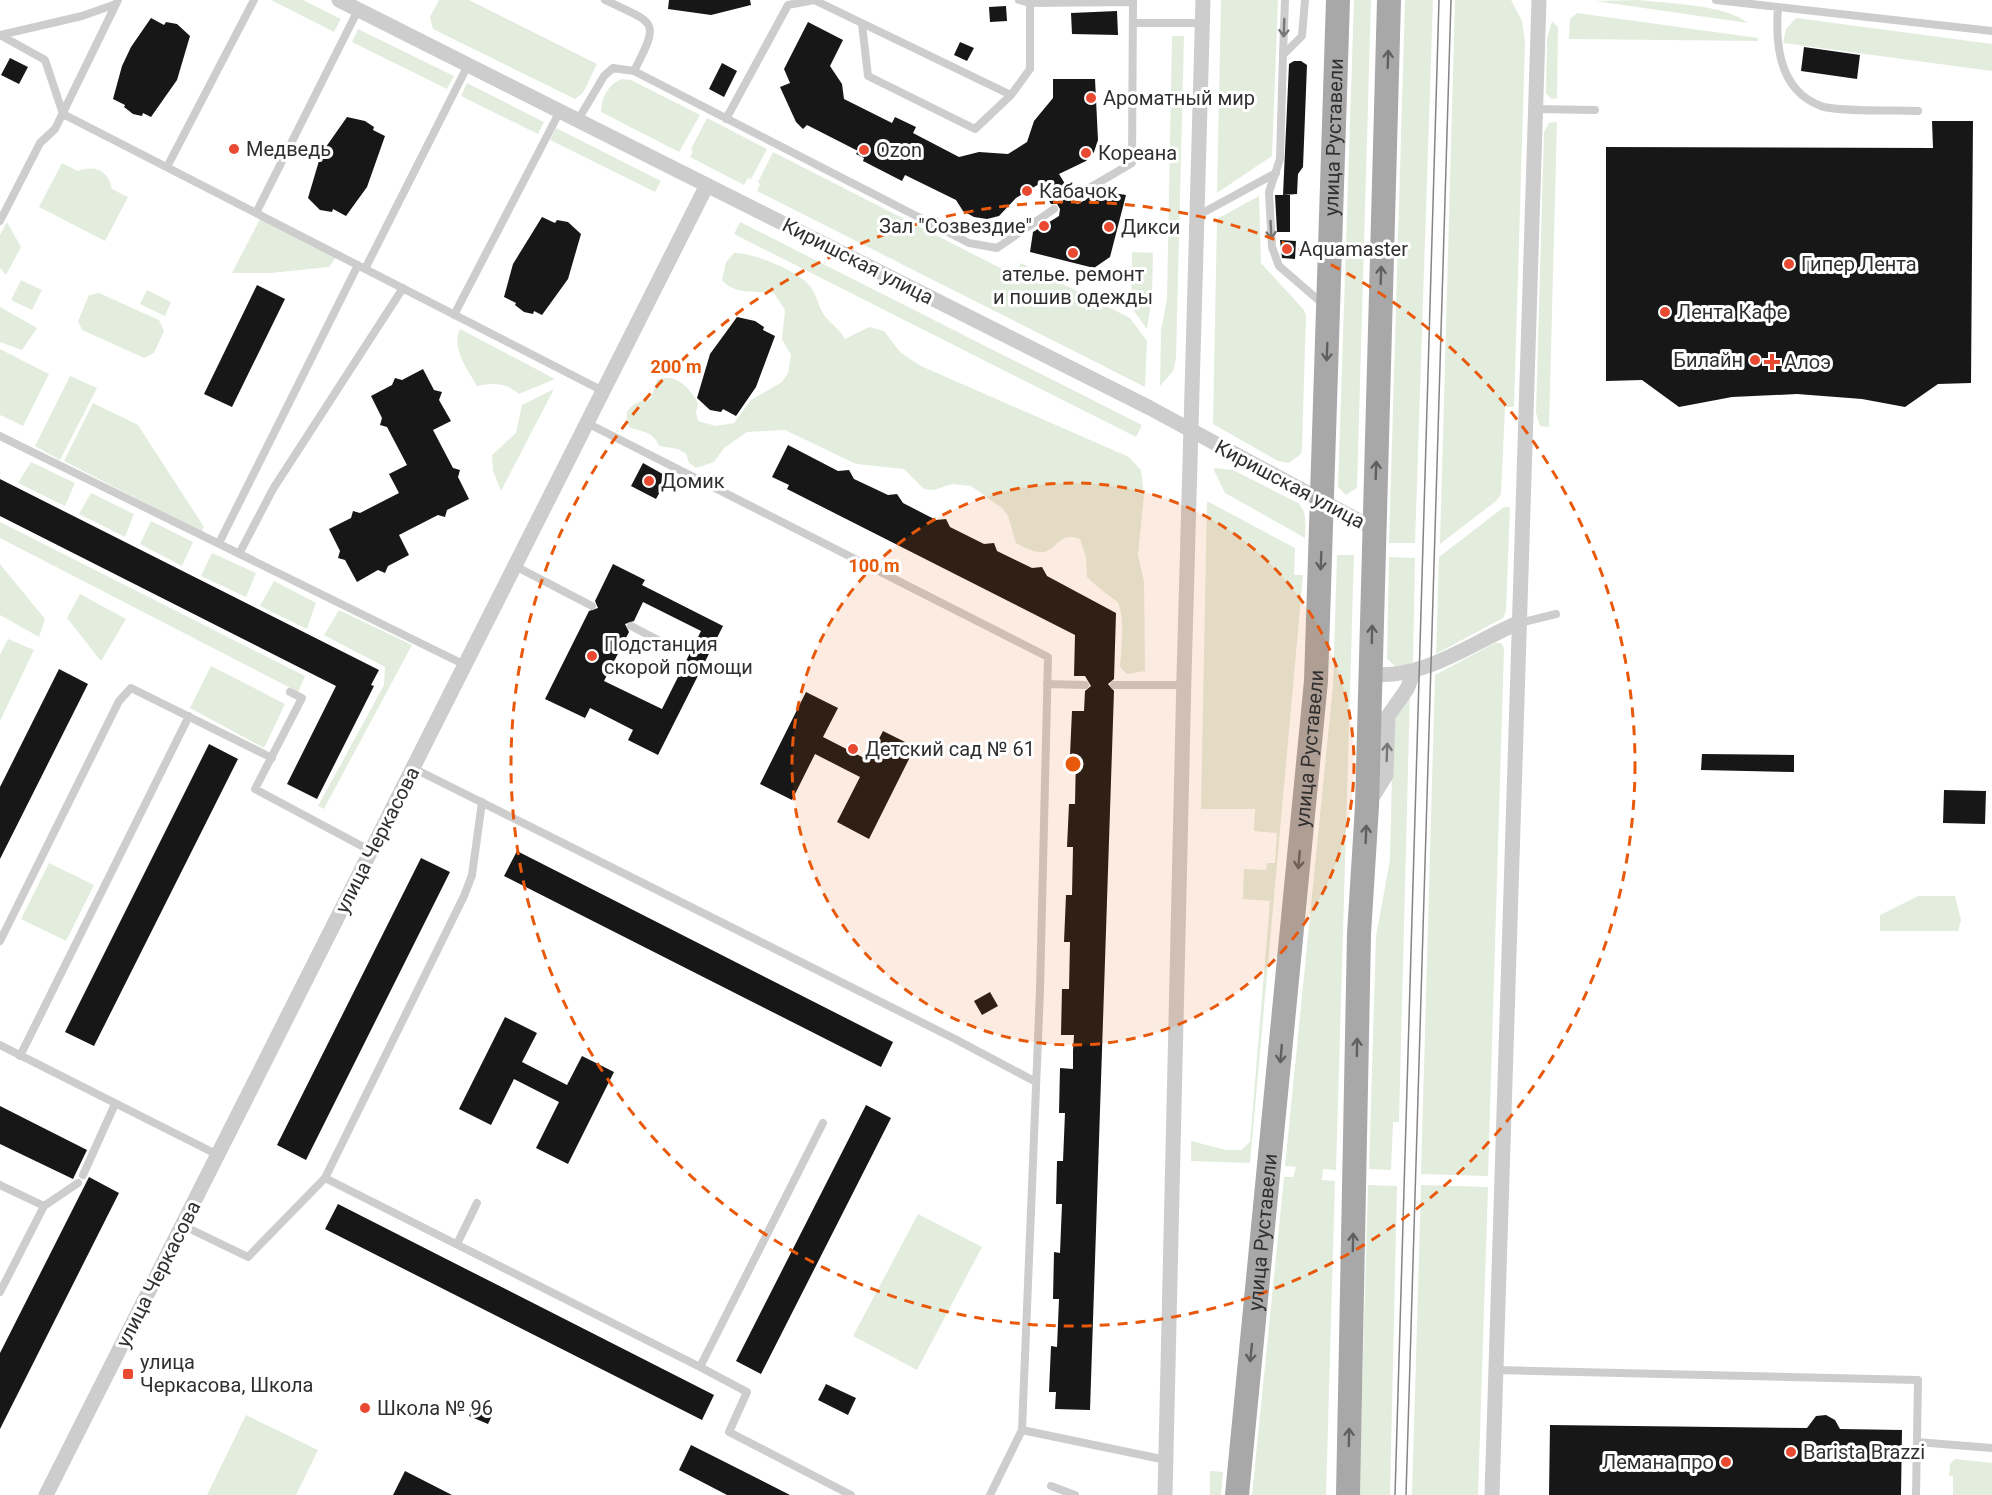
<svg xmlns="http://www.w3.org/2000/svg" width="1992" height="1495" font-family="Roboto,sans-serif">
<rect width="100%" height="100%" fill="#fff"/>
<path fill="#e3edde" d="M271,0H303L341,19L334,32Z
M439,0H469L597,64L583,93L575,99L433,29L430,17Z
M1221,0H1278L1272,156L1217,193Z
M1354,0H1371L1357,488L1346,495L1338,487Z
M1405,0H1433L1415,543H1389Z
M1455,0H1511L1522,21L1525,42L1514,407H1505L1501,494L1496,501L1440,544Z
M1639,0C1670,4 1724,4 1748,23L1595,1Z
M1577,13L1758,38V41L1569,39L1570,19Z
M1796,18L1992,44V71L1783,43L1786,29Z
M1552,21L1558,27L1557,98L1552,99L1546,94L1547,38Z
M358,29L454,76L447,89L352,42Z
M1172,36H1184L1176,359L1173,371L1160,386L1161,331L1167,299Z
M622,79L631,80L700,115L679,152L601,112C601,98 608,84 622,79Z
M467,83L544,122L538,134L461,96Z
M707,118L767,149L751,179L748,178L744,185L690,157L693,151L691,149Z
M1557,122L1549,427L1540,426L1536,413L1544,132L1549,123Z
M556,128L661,181L655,192L550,140Z
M773,152L1014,275L1021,263L1130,318L1147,341L1145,387L757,191L760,184L758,182Z
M62,163L78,171C95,165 108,170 112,189L128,197L105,241L39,207Z
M1259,196L1261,263L1304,310L1306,316L1302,447L1301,454L1289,463L1278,461L1213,424L1217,219Z
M260,219L336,257L329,267L271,273H232Z
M7,222L21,247L6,275L0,268V235Z
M740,222L1142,425L1136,437L734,234Z
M1132,252L1153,253L1152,296L1147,329L1131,307Z
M734,253C752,252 798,271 810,286C817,295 818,306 824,315C830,324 839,327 845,339L869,327L884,331L900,352L921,366L1129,457L1141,470L1144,495L1138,555L1144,582L1145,671L1127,674L1120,667C1121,653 1126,609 1116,601C1106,593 1096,586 1087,577L1086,557L1080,539C1057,529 1057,555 1038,552C1031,551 1022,546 1016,543L1008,516L1002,508L971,486L952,484L934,490L924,489L904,469L856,464L785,430L747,432L724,448L714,462L696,468L689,463L686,454L678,449L659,446C652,430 643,433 629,427C621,407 635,403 651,398L657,380C675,372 690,388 698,403L696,413L698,421L716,426L734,423L751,400L782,382L788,373L791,355L782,339L785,310L774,293C755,290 736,296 722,280L726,262Z
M21,280L42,290L32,310L11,300Z
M147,290L171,302L165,316L140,304Z
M99,293L159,320L164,331L154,353L144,358L82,330L78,321L89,295Z
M0,307L37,328L22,350L0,342Z
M460,329L555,379L519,394C504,382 494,383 477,386C467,368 451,349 460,329Z
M0,349L49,374L23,426L0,415Z
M70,376L97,388L60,460L35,446Z
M554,389L501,491L493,471L492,455L516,433L522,405Z
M93,403L138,425L204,527L201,532L64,461Z
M31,462L75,483L65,506L18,483Z
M1213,468L1233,470L1298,503C1308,512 1305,525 1305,538L1225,493Z
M91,493L134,514L125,537L79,514Z
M1207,501L1295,548L1294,575H1303L1250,1163L1191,1161V1141L1226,1150H1241L1250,1142L1270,901L1243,899L1244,869L1266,870L1267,863H1275L1277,833L1254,831L1255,809H1201Z
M1504,507H1510L1506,611L1503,618L1436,654L1439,557Z
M151,521L193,542L182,566L140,544Z
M0,522L305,676L298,692L0,538Z
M212,553L256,573L246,597L201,576Z
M1337,555H1354L1336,1170L1323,1169L1322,1180L1335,1181L1326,1495H1252L1284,1177H1293L1296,1167L1285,1166L1333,686Z
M1389,557L1415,558L1413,662L1408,665L1395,666L1387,659Z
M0,564L45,619L39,637L0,615Z
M274,581L316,603L307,629L260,606Z
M80,594L126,619L101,661L67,618Z
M339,610L412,645L324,809L318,806L384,685L385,667L324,635Z
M8,639L34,650L0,721V655Z
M1495,643H1501L1504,648L1488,1176L1421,1174L1435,675Z
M211,666L285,704L264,748L190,708Z
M1410,693L1399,1122H1393L1391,1170L1369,1169L1376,936L1390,860L1393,727L1398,710Z
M49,863L94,885L66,941L21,919Z
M1918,896H1955L1961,920L1958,931H1880V915Z
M1368,1185L1397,1186L1390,1495H1359Z
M1421,1185L1488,1187L1478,1495H1412Z
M918,1214L982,1247L917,1370L853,1336Z
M246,1415L318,1450L296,1495H207Z
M1955,1459L1992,1463V1495H1953V1476H1949L1950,1464Z
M1210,1471L1223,1472L1221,1495H1210Z"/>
<path fill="#171717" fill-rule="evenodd" d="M669,0H750L751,5L711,15L668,9Z
M1006,6L1007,21L990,22L989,7Z
M1117,11L1118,35L1072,34L1071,13Z
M151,18L164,25L166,22L177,24L190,36L177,80L151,117L143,113L142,116L133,114L124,107L125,105L113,99L122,66L131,47Z
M808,22L843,40L830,66L842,84L844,99L892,123L895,117L916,127L913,133L959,157L979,152L1008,154L1027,142L1034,121L1053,98V79H1095L1098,140L1094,152L1086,161L1059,174L1070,192L1068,198L1072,202L1078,204L1100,191L1126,195L1110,257L1094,268L1030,252L1033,232L1059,216L1060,209L1057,204H1051L1039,184L1016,198L999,216L987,219L974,217L963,211L956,200L905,175L902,181L863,161L864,158L856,154L858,151L807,125L803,129L796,122L780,87L790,83L784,69Z
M960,42L974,48L967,61L954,55Z
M1804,47L1860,55L1857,79L1801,71Z
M10,58L28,67L19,84L1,75Z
M1294,61H1301L1307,65L1303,167L1298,174L1297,194L1283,195H1290V232H1277L1275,195H1283L1289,64Z
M722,63L737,71L724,97L709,89Z
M347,117L365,121L374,127L373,130L385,136L367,187L346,216L333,209L332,212L320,210L308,198L321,154Z
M1932,121H1973L1971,383L1938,384L1905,407L1862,399L1797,394L1732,397L1679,407L1642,380L1606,381V147L1933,148Z
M542,217L555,223L557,220L568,222L581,234L568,279L542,315L534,311L533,314L524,312L515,305L516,303L504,297L513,264Z
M1280,240L1296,241L1295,259L1282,258Z
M257,285L285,299L232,407L204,394Z
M737,317L755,321L764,327L763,330L775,336L756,387L736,416L723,409L721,412L710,410L697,398L710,354Z
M423,369L434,390L442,392L439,400L451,421L433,430L453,468L460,470L458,477L469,499L447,510L445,517L438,515L399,535L409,555L388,566L385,573L378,570L357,582L345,560L338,558L340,551L329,529L351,518L353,511L360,513L399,493L389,474L407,465L387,427L380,425L382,418L371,396L392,385L395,378L402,380Z
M788,445L838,471L849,470L854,479L888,495L897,494L903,503L936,520L946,519L950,527L984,544L994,543L997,551L1032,568L1042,567L1047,576L1116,613L1114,679L1108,684L1114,691L1090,1410L1055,1409L1056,1392H1049L1051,1346L1057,1347L1059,1299H1053L1054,1252L1060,1253L1062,1204H1056L1057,1161H1063L1065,1113H1059L1060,1068L1073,1069V1051L1074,1035H1061L1062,989H1069L1070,942H1064L1066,895H1072L1073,847H1067L1069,804H1075L1076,755H1070L1072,711H1084L1085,691L1091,686L1085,676H1074L1075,635L787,489L789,485L772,477Z
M643,463L668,477L656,499L631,486Z
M0,479L379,670L371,685L374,686L317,799L287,784L336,686L0,516Z
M613,564L645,580L642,585L723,626L658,755L628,740L633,730L590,708L585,718L545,699L589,611L598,608L595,601ZM643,602L701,631L662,709L604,681L629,632L625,624L634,621Z
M59,669L88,684L0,859V787Z
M806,692L838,708L823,737L868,760L883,731L915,747L869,839L837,822L860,777L815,754L792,800L760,784Z
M209,744L238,759L94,1046L65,1032Z
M1702,754L1794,755V772L1701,770Z
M1944,790L1986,791L1985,824L1943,823Z
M517,851L893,1042L881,1067L504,876Z
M421,858L450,872L306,1160L277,1145Z
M990,992L998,1006L982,1015L974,1001Z
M505,1017L537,1033L522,1062L567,1085L582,1056L614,1072L568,1164L536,1148L559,1102L514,1079L491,1125L459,1109Z
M866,1105L891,1118L761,1374L736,1361Z
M0,1106L87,1150L73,1179L0,1144Z
M89,1177L119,1193L0,1429V1353Z
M338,1204L714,1395L702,1420L325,1229Z
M826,1384L856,1398L848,1415L818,1400Z
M476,1401L495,1409L488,1424L469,1416Z
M1826,1415L1835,1420L1840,1429L1902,1430L1901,1495H1549L1550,1425L1807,1428L1816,1416Z
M691,1445L715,1457L790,1495H727L679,1470Z
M405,1471L452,1495H393Z"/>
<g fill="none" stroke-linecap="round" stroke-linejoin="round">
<path stroke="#cdcdcd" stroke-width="8" d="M605,0C655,24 661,19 634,71
M1030,0V3L1133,2
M1305,0L1302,36L1283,55L1280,159L1269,192L1272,247L1279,266L1323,304
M1716,0L1992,31
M1778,8C1775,46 1780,91 1821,106C1836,112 1898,110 1918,111
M1133,23H1203
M862,24L868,76L975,129L1011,95
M0,35L45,60L63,114L603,391
M0,35L82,16L116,4
M1283,55L1285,0
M1536,109L1595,110
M726,119L788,5L814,0L1011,95L1030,69V3L1019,0
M578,120L604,76L613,68L634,71L969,243L997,248L1054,209
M167,167L254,0
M1074,197L1132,163L1133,0
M256,213L358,10
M1197,216L1276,173
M0,221L40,143L55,129L118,0
M365,269L468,65
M454,315L560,111
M587,423L1048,657L1040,990L1022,1430L990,1495
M0,436L465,665
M219,543L358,265
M239,554L273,489L403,288
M515,566L592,606
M1519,623L1556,614
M631,626L658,640
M1047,684L1085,685
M1114,685H1184
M290,692L302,698L255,789L371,851
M413,768L955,1039L1036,1082
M0,941L119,701L131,688L272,758
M0,1045L218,1155
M20,1056L189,716
M83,1175L115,1104
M325,1178L700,1367L823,1123
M0,1185L44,1206
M182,1225L248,1257L325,1178L464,896L472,875L482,802
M457,1244L477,1203
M0,1292L44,1206L78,1183
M700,1367L747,1392L729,1432L851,1495
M1496,1370L1918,1380L1916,1495
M1022,1430L1166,1460
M1917,1442L1992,1448
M1051,1486L1075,1495"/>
<path stroke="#cdcdcd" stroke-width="15" d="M339,0L1150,408L1374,529
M1371,674C1423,680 1471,643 1518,623
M1370,801L1386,775L1388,716L1407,689L1414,672
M46,1495L707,185
M1165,1495L1184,676L1203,0
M1492,1495L1539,0"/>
<g stroke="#a8a8a8" stroke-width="24">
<path id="s1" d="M1237,1495L1316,681L1338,0"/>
<path d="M1348,1495L1359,934L1367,806L1389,0"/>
</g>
<path stroke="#858585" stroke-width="1.5" d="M1395,1495L1439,0
M1406,1495L1451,0"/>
</g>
<defs><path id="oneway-shaft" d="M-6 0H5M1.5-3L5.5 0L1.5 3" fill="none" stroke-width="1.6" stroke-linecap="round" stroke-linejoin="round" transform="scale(1.5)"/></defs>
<g stroke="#777">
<use href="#oneway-shaft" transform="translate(1284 28) rotate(92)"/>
<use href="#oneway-shaft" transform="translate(1271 230) rotate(87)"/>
<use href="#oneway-shaft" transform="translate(1387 752) rotate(-88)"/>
</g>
<g stroke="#606060">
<use href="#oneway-shaft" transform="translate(1388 59) rotate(-88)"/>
<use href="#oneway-shaft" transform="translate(1381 275) rotate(-88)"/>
<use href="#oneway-shaft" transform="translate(1327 352) rotate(92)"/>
<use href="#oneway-shaft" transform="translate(1376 470) rotate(-88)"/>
<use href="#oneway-shaft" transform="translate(1321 561) rotate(92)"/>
<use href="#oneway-shaft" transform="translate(1372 634) rotate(-89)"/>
<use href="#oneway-shaft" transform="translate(1366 834) rotate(-88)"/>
<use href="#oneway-shaft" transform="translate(1299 860) rotate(95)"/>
<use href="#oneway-shaft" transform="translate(1357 1047) rotate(-89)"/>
<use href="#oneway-shaft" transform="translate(1281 1054) rotate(95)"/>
<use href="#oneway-shaft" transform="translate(1353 1242) rotate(-89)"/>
<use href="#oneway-shaft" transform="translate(1251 1353) rotate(96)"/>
<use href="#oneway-shaft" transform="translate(1349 1437) rotate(-89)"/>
</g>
<circle cx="1073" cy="764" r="281" fill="#e8590c" fill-opacity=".12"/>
<g fill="none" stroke="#e8590c" stroke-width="3" stroke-dasharray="10 8">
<circle cx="1073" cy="764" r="281"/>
<circle cx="1073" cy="764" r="562"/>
</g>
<g fill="#e94931" stroke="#fff" stroke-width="2">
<circle cx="1091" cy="98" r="6"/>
<circle cx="234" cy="149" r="6"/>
<circle cx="864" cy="150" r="6"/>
<circle cx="1086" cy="153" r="6"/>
<circle cx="1027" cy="191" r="6"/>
<circle cx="1044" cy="226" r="6"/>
<circle cx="1109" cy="227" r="6"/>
<circle cx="1287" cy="249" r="6"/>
<circle cx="1073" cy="253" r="6"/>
<circle cx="1789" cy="264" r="6"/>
<circle cx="1665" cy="312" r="6"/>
<circle cx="1755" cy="360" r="6"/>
<path d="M1769 353h6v6h6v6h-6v6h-6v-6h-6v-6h6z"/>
<circle cx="649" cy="481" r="6"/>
<circle cx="592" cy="656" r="6"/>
<circle cx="853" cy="749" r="6"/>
<rect x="122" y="1368" width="12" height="12" rx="3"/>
<circle cx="365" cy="1408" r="6"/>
<circle cx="1791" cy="1452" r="6"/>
<circle cx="1726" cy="1462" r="6"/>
</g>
<g text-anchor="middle" stroke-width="6" stroke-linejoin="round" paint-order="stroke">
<g font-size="20" fill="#303030" stroke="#fff" text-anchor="start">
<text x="1103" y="105">Ароматный мир</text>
<text x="246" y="156">Медведь</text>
<text x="876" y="157">Ozon</text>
<text x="1098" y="160">Кореана</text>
<text x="1039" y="198">Кабачок</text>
<text x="1032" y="233" text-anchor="end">Зал "Созвездие"</text>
<text x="1121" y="234">Дикси</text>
<text x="1299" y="256">Aquamaster</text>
<text x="1801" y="271">Гипер Лента</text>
<text x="1073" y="281" text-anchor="middle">ателье. ремонт<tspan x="1073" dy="23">и пошив одежды</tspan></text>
<text x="1677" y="319">Лента Кафе</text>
<text x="1743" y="367" text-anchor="end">Билайн</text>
<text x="1784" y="369">Алоэ</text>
<text x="661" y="488">Домик</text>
<text x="604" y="651">Подстанция<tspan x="604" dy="23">скорой помощи</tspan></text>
<text x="865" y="756">Детский сад № 61</text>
<text x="140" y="1369">улица<tspan x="140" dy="23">Черкасова, Школа</tspan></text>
<text x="377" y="1415">Школа № 96</text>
<text x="1803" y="1459">Barista Brazzi</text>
<text x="1714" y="1469" text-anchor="end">Лемана про</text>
</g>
<g font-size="20" fill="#303030" stroke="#fff">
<text dy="7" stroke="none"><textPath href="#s1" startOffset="1362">улица Руставели</textPath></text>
<text transform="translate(858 261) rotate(27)" y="7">Киришская улица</text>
<text transform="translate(1290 484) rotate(28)" y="7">Киришская улица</text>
<text dy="7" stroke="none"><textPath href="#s1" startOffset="750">улица Руставели</textPath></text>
<text transform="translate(377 840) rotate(-63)" y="7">улица Черкасова</text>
<text dy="7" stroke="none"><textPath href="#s1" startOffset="264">улица Руставели</textPath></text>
<text transform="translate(158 1274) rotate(-63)" y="7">улица Черкасова</text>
</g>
</g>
<circle cx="1073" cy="764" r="9" fill="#e8590c" stroke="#fff" stroke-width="3"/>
<g font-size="18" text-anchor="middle" font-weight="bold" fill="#e8590c" stroke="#fff" stroke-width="6" stroke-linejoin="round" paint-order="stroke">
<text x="676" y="373">200 m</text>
<text x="874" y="572">100 m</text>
</g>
</svg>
